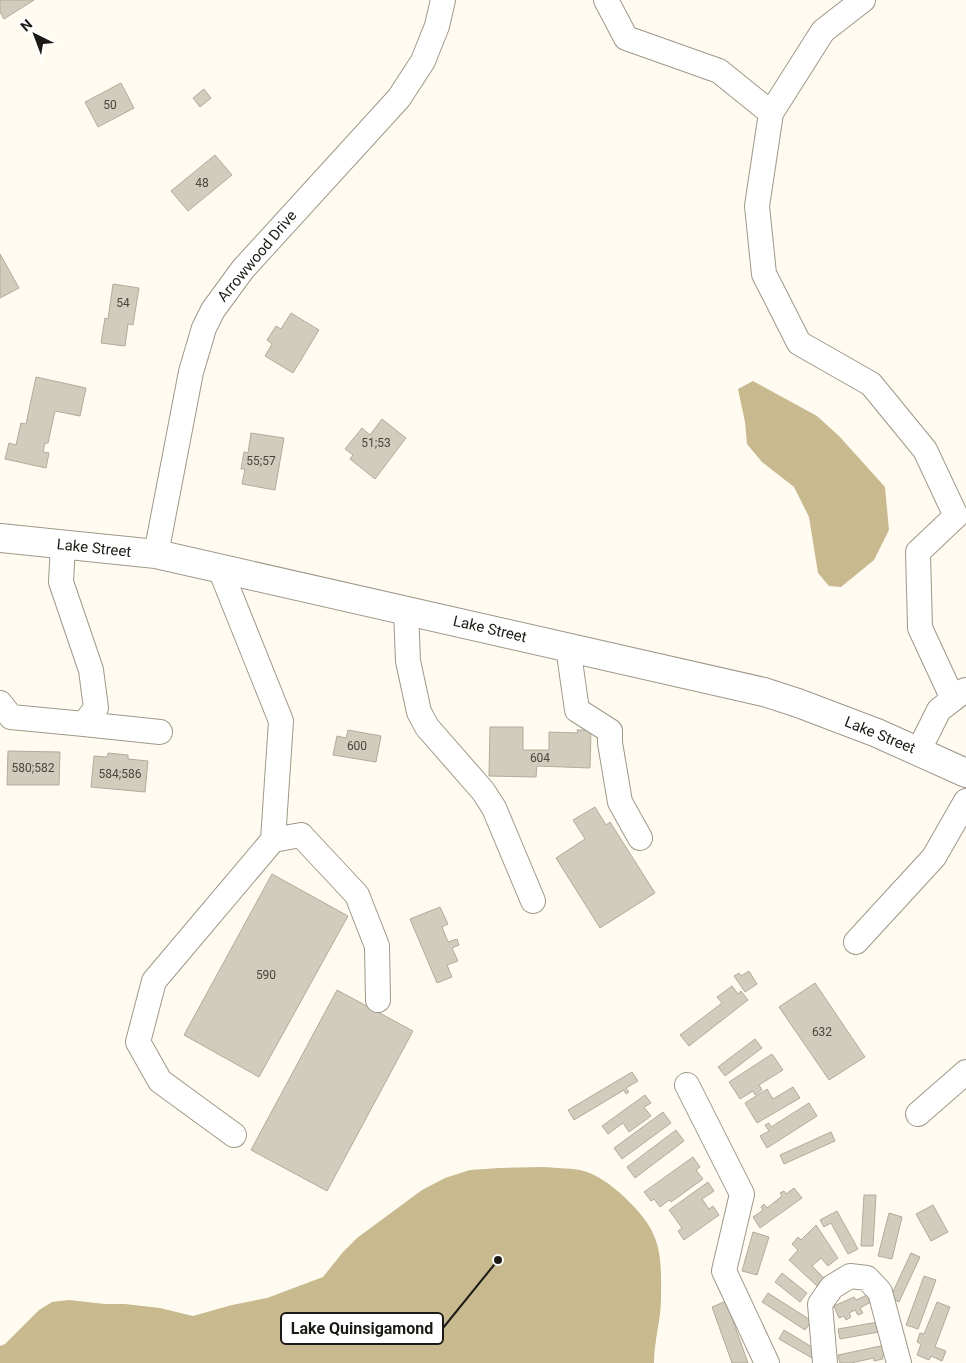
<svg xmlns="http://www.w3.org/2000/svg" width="966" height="1363" font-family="Roboto,sans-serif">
<rect width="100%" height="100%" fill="#fffbf1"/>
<path fill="#c8b98f" d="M753,381L817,416L839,436L885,487L889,530L874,560L841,587L829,586L818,573L809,517L794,487L762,462L747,444L745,422L738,389Z
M542,1167C554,1168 568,1168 580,1170C595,1173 608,1183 620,1193C659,1229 662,1245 661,1298C661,1320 654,1341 654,1363H0V1346L5,1344L39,1310L52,1302L69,1300L105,1304H125L160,1308L193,1316L232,1305L267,1298L323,1277L343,1252L357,1238L422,1190L445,1178L470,1170L499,1168Z"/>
<path fill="#d2ccbc" stroke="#b0ab9b" d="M0,0H34L4,19L0,12Z
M121,83L134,108L98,127L85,102Z
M204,89L211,98L200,107L193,98Z
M215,155L232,175L188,211L171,191Z
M0,254L19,288L0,298Z
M113,284L139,288L133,325L128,324L125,346L101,343L105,318L108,319Z
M291,313L319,330L293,373L265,356L272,344L267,340L276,326L281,329Z
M36,377L86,388L80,416L55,411L48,443H45L43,452L49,453L46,468L5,459L9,443L16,445L21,423L26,424Z
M382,419L406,438L375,479L350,459L353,455L345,449L362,428L370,435Z
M251,433L284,438L275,490L242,484L245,469H241L244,452L248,453Z
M490,727H523V750H549V732L578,733L577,730H591L590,768L537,766L536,777L489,776Z
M348,730L381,736L376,762L333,755L337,736L346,738Z
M8,751L60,752L59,785H7Z
M108,753L128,755V759L148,761L145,792L91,787L94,756L107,757Z
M595,807L606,825L610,822L655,893L600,928L556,858L585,839L573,820Z
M272,874L348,916L259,1077L184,1035Z
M440,907L448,924L442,927L448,942L457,939L459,945L452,948L458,961L447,965L452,977L437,983L410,919Z
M749,971L757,984L745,992L734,976L739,973L741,976Z
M815,983L865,1057L829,1080L779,1007Z
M732,986L738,994L741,991L748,1000L689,1046L680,1035L722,1003L717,997Z
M337,990L413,1031L327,1191L251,1150Z
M755,1039L762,1048L725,1076L718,1067Z
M772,1054L783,1070L759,1085L762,1090L755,1095L753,1091L740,1099L729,1082Z
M632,1072L638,1081L626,1088L629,1092L626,1094L624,1090L574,1120L568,1110Z
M793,1087L800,1098L757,1123L745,1103L767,1089L773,1099Z
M645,1095L651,1103L644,1107L651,1116L629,1132L623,1123L608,1134L602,1126Z
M809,1103L817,1116L767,1148L760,1136L769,1131L765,1125L769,1123L771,1127Z
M663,1112L671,1123L622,1159L614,1148Z
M676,1130L684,1141L635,1178L627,1167Z
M831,1132L835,1141L784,1164L780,1155Z
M693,1157L700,1167L696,1170L703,1179L671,1202L669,1200L660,1207L654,1199L651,1201L644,1192Z
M708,1182L714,1191L702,1199L709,1209L713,1206L719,1215L684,1240L678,1231L682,1228L669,1210Z
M794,1188L802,1198L760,1228L753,1217L763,1210L761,1207L764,1204L767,1208L782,1196L780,1193L784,1191L786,1194Z
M864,1195H876L873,1246H861Z
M933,1205L948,1232L931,1241L916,1214Z
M837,1211L858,1249L848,1254L831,1223L824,1227L820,1220Z
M889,1213L902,1217L892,1259L878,1256Z
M816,1225L838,1258L828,1266L821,1258L812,1266L825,1279L817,1286L789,1260L798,1250L792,1244L798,1237L801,1240Z
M753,1232L769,1237L757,1275L742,1271Z
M911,1253L920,1257L899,1302L890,1298Z
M782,1273L807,1293L800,1302L775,1282Z
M924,1276L936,1280L918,1329L906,1325Z
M768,1293L812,1321L805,1330L762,1302Z
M867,1295L871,1302L860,1308L863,1313L858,1315L855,1310L849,1313L851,1317L846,1320L844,1316L839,1318L834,1306L854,1297L856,1300Z
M726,1301L748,1363H732L712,1307Z
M937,1302L950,1307L935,1347L946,1351L942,1361L931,1356L929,1360L917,1355L921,1344L917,1342L920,1333L924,1334Z
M878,1322L879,1332L840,1339L838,1329Z
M784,1330L817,1350L812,1358L779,1339Z
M885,1345L887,1355L882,1356L883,1359L874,1361V1358L851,1363H840L838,1355Z"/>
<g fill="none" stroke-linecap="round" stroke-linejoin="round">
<g stroke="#9e9889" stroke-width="26">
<path id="minor" d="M606,0L626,38L719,71L771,113L757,206L764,274L799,343L871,384L925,450L956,516L918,552L920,628L953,699
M771,113L823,31L863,0
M156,554L191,372L204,328L213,310L243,269L399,98L423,61L437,26L443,0
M220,569L281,721L273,840L154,981L138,1042L160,1081L234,1135
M406,610L408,661L419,712L427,727L483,791L494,808L533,901
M568,647L577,710L610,731V743L620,802L640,838
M0,703L11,717L84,724L96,708L91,670L61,582L63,545
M84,724L160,732
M919,750L939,710L965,690
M273,840L301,835L357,895L377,946L378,1000
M856,942L934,857L966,801
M687,1085L742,1194L724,1271L767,1363
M918,1114L966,1072
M825,1363L820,1304L832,1287L850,1276L867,1278L880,1292L899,1363"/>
</g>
<g stroke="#9e9889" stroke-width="30">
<path id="major" d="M0,538L156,554L764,692L798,703L877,733L966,773"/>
</g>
<use href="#minor" stroke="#fff" stroke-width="24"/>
<use href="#major" stroke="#fff" stroke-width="28"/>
</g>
<g text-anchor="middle" stroke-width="4.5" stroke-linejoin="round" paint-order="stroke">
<g font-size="12" fill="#4a463e">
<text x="110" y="109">50</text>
<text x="202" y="187">48</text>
<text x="123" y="307">54</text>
<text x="376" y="447">51;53</text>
<text x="261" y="465">55;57</text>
<text x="357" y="750">600</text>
<text x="540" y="762">604</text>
<text x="33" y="772">580;582</text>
<text x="120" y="778">584;586</text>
<text x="266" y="979">590</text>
<text x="822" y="1036">632</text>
</g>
<g font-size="15" fill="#1c1a14" stroke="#fff">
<text transform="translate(257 256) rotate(-50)" y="5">Arrowwood Drive</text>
<text transform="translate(94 548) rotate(6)" y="5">Lake Street</text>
<text transform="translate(490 629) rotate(13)" y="5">Lake Street</text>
<text transform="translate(880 735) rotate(22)" y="5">Lake Street</text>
</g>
</g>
<path fill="none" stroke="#1c1a14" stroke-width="2" d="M498 1260L443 1328"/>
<circle fill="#1c1a14" stroke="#fff" stroke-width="2" cx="498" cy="1260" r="5"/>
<rect fill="#fff" stroke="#1c1a14" stroke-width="2" x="281" y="1313" width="162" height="31" rx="5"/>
<g font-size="16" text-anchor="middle" font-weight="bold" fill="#1c1a14">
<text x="362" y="1334">Lake Quinsigamond</text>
</g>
<g transform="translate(35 35) rotate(318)" stroke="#ffffff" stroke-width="4" paint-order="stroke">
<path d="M0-4L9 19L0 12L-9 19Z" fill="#1c1a14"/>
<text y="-8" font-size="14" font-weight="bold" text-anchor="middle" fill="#1c1a14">N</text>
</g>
</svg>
